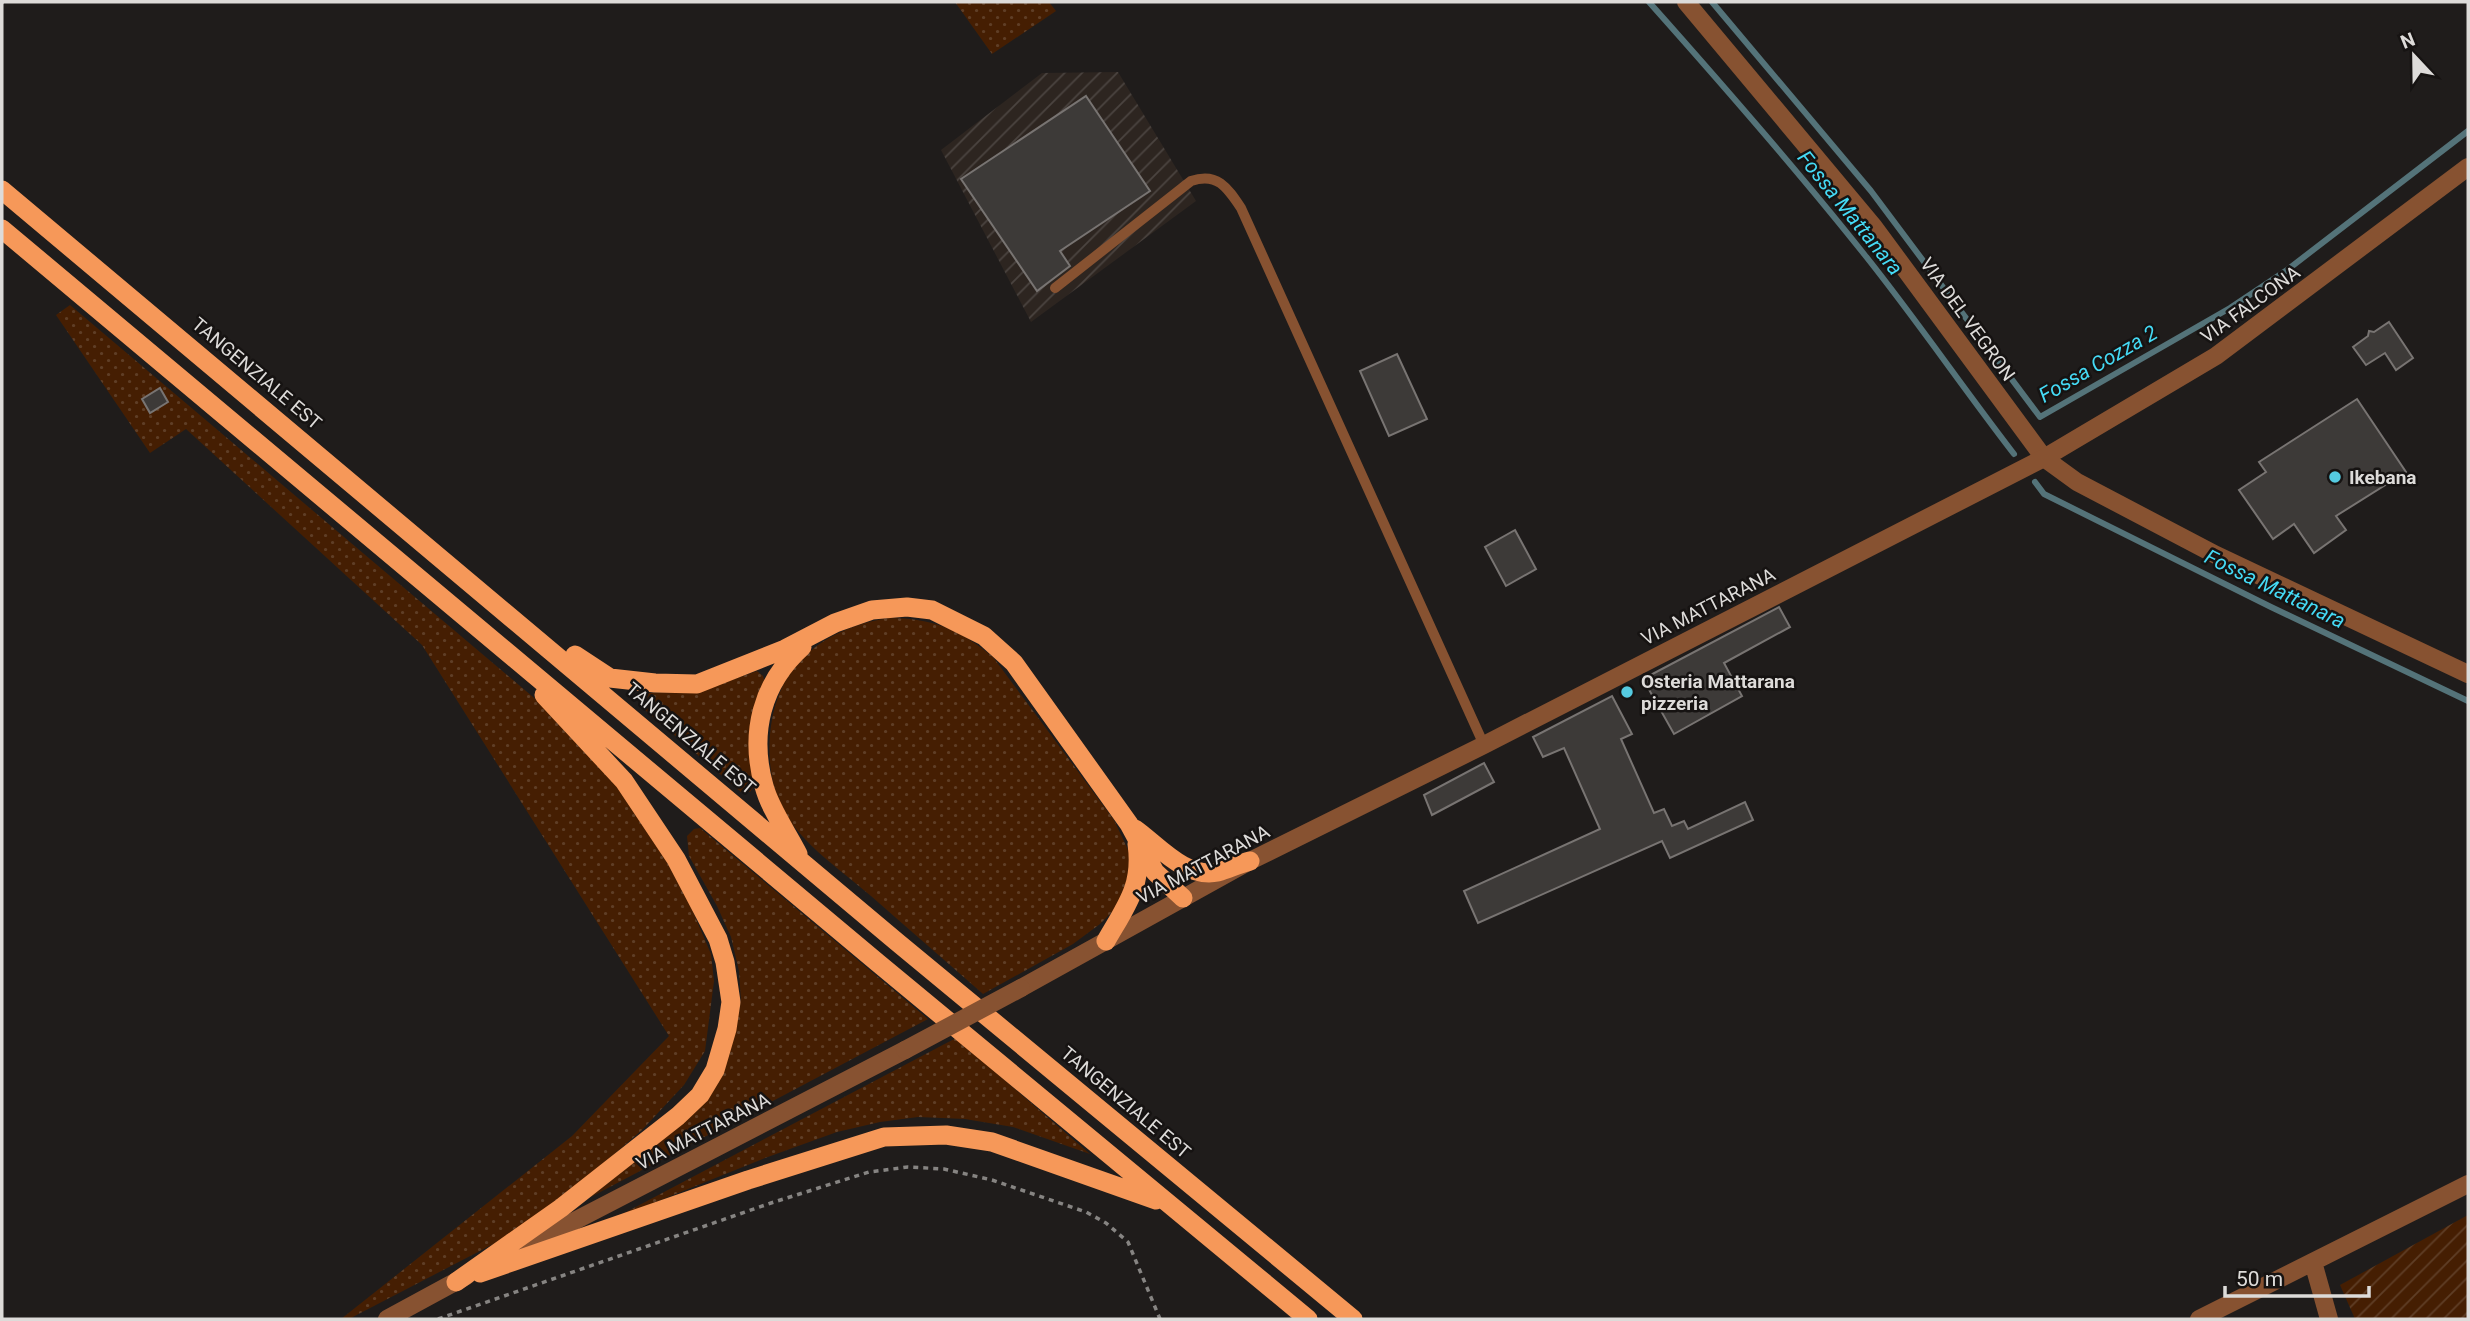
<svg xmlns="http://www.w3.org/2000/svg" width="2470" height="1321" font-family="Roboto,sans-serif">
<defs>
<pattern id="industrial-furrows" width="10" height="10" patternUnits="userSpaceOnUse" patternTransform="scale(1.75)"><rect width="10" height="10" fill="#2d2520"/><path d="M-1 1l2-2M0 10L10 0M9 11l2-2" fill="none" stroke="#4b4440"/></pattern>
<pattern id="grass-dots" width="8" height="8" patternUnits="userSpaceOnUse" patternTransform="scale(1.75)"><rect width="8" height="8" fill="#451e02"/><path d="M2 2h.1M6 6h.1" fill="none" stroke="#5f3e26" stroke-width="1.8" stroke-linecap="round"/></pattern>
<pattern id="garden-furrows" width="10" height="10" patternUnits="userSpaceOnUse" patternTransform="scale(1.75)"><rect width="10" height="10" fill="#451e02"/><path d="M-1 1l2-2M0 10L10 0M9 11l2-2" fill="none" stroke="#5f3e26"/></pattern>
</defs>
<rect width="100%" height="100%" fill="#1f1c1b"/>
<path fill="url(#industrial-furrows)" d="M1118,72L1196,201L1031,322L941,150L1042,73Z"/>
<path fill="url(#grass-dots)" d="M955,2H1049L1056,11L992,54Z
M70,305L592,747L638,808L690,905L711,954L714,981L705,1051L684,1085L642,1130L574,1189L501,1240L349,1319H341L572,1136L669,1036L422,645L186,429L150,453L56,315Z
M889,618C932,618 959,629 993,657L1114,820L1131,856L1130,873L1117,907L1100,924L1073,944L983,994C946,961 908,929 871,896C840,869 791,837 777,797C766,765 767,723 780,692C799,647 843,625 889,618Z
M757,671L763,676L765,682L749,741L754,786L750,792H741L645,710L640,701L644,694L647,693L698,692Z
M700,828L928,1019L589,1198L679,1127L733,1041L741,1001L739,971L731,937L717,906L689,856L687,836L694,829Z
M956,1038L1090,1154L1013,1127L965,1119L918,1117L880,1122L837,1132L765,1158L611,1220Z"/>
<path fill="url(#garden-furrows)" d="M2468,1215V1319H2355L2340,1285Z"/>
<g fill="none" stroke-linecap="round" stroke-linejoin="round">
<path stroke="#547379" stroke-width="6" d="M1649,2C1722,84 1795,167 1864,254C1916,319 1963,388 2014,454
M1712,2L1871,191L2040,417L2230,308L2287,270L2468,131
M2035,482L2044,494L2271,607L2468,701"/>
</g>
<path fill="#3d3a38" stroke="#787472" stroke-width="2" d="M1086,96L1150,191L1060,251L1070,266L1037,291L961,179Z
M2389,322L2413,358L2396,370L2385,353L2366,365L2353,347L2368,336L2369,331L2374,332Z
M1397,354L1427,419L1389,436L1360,371Z
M160,388L168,402L150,413L142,399Z
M2357,399L2406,472L2336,516L2346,530L2314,553L2294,524L2273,539L2239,490L2266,472L2259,462Z
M1515,530L1536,569L1506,586L1485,547Z
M1779,607L1790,627L1724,663L1742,696L1674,734L1643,679Z
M1612,696L1632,734L1621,739L1654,813L1664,809L1672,826L1684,821L1688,829L1745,802L1753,820L1670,858L1662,841L1478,923L1464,891L1600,829L1564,748L1543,757L1533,737Z
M1484,763L1494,782L1432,815L1424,795Z"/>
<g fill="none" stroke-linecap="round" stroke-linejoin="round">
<path stroke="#868482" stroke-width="3.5" stroke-dasharray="5 5" stroke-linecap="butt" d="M2,3L3,2
M438,1319L771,1203L869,1172L908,1167L944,1169L992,1180L1086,1212L1106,1223L1128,1242L1160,1319"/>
<path stroke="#875231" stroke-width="10" d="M1055,288L1191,181C1217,172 1227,187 1241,208L1484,745"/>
<path stroke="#875231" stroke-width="18" d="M1686,2L1874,227L2044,458
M2313,1262L2329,1319
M2199,1319L2468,1184"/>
<path stroke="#875231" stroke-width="18" d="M2044,458L2077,482L2216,555L2468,674
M1021,988L1250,861L1484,745L2044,458L2216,356L2468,167
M501,1259L905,1050
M387,1319L466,1276"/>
<path stroke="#f69859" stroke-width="19" d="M2,190L897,942L1353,1319
M2,229L878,963L1308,1319
M575,655L610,678L655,683L697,684L785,649L835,623L872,610L907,607L932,610L984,636L1014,663L1129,824L1155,872L1183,898
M1135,829C1159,846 1185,879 1218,872C1228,869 1239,864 1250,861
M798,854C787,832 770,809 764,786C749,733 762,683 802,647
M1106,941C1126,906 1143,886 1137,844
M480,1273L748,1180L884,1137L946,1135L992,1142L1156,1200
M456,1282L561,1208L678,1116L700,1095L715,1070L727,1029L731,1002L725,962L718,939L676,859L624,781L544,695"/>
<path stroke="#875231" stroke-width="18" d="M905,1050L1021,988"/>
</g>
<g fill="#55cae0" stroke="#161312" stroke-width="2.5">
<circle cx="2335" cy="477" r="7"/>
<circle cx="1627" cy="692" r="7"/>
</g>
<g text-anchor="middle" stroke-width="5" stroke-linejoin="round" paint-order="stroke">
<g font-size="19" fill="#dddbd9" stroke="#161312">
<text transform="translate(2250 304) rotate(-36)" y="7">VIA FALCONA</text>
<text transform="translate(1968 319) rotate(54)" y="7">VIA DEL VEGRON</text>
<text transform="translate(257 373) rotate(40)" y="7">TANGENZIALE EST</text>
<text transform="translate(1708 606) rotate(-27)" y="7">VIA MATTARANA</text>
<text transform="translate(691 738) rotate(40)" y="7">TANGENZIALE EST</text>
<text transform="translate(1203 864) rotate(-28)" y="7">VIA MATTARANA</text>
<text transform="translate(1126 1102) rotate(40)" y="7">TANGENZIALE EST</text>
<text transform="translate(703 1131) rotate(-27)" y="7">VIA MATTARANA</text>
</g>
<g font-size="19" font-weight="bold" fill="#dddbd9" stroke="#161312" text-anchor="start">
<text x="2349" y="484">Ikebana</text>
<text x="1641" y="688">Osteria Mattarana<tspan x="1641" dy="22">pizzeria</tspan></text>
</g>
<g font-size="21" font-style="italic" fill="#45daf5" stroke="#161312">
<text transform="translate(1850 213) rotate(51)" y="7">Fossa Mattanara</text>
<text transform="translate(2098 364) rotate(-30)" y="7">Fossa Cozza 2</text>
<text transform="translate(2275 589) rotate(26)" y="7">Fossa Mattanara</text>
</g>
</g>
<rect width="2470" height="1321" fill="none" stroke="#dddbd9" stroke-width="7"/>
<g transform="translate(2414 56) rotate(338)" stroke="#161312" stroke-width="5" paint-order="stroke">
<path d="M0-5L12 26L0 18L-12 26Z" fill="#dddbd9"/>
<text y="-10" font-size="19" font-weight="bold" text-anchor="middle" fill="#dddbd9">N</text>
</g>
<path d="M2225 1286v10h144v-10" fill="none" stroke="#dddbd9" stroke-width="3.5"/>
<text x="2236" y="1286" font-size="21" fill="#dddbd9" stroke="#161312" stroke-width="5" paint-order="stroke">50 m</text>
</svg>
